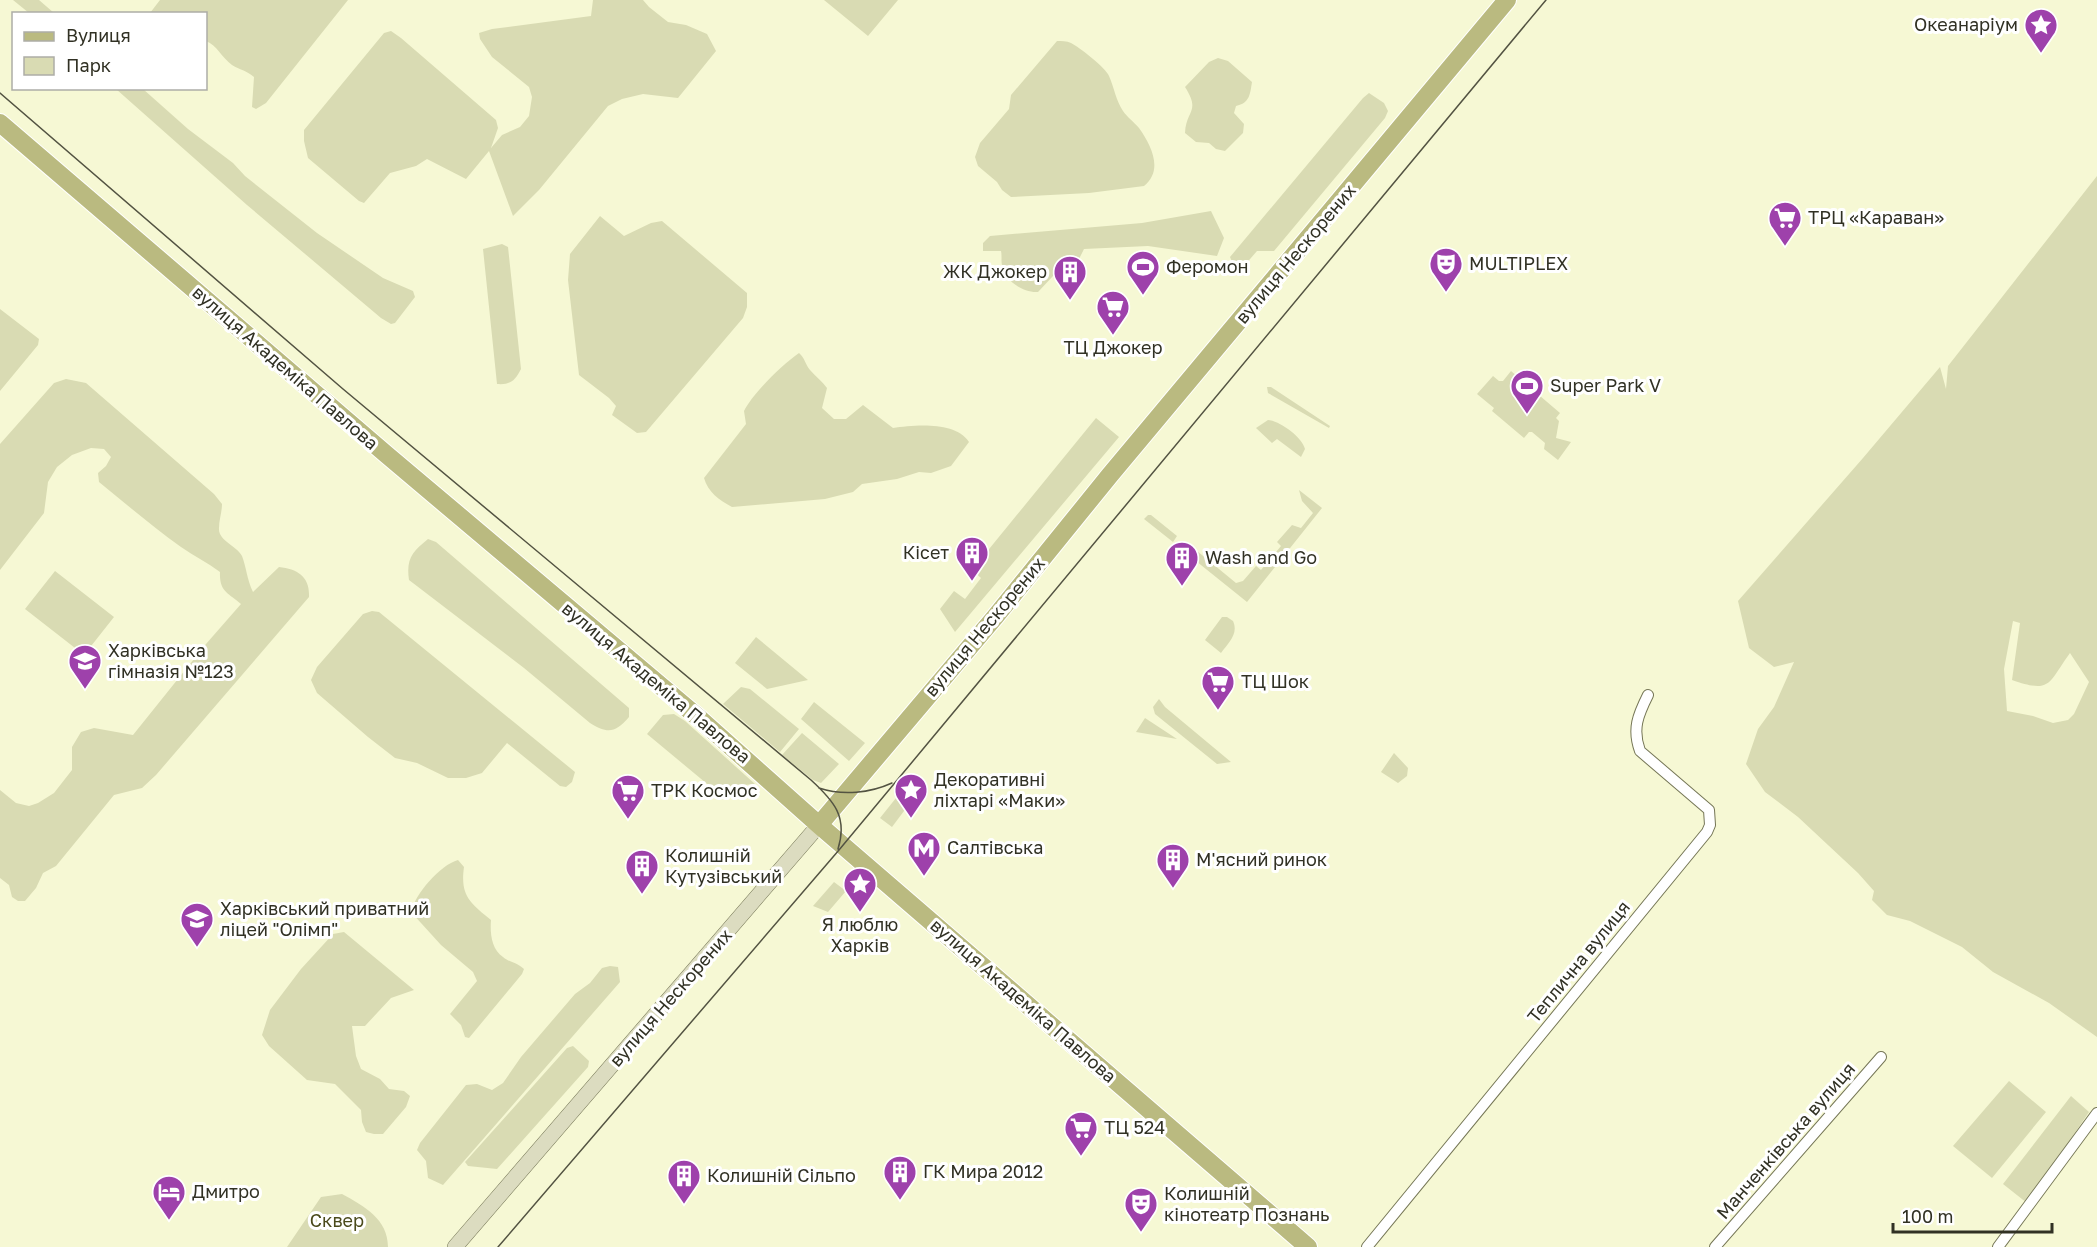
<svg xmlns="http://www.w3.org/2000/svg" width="2097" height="1247" font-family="'Golos Text',sans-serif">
<rect width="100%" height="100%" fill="#f6f8d4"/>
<path fill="#d9dbb3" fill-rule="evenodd" d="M13,0H39L54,13H29Z
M160,0H348L266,103L256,109L252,107L254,77C246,70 240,70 232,65C222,58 217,45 206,41V14L150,13Z
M593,0H643L649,7L668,22L686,25L707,34L716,51L678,98L643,94L622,99L608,106L539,190L513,216L489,151L466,179L427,159L416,166L390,173L364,203L359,201L308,158L304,141V130L384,33L391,31L401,38L496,120L498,128L491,148L502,135L520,127L529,116L532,97L529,87L492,57L480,39L479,33L492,29L591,16Z
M824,0H898L868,36Z
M1057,41C1061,41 1067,41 1071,43C1079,47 1106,68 1109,76C1114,87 1116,101 1123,111C1127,117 1134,122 1139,128C1151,145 1164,170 1144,186L1089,193L1011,197L1002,190L997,182L978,166L975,157L980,143L1009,109L1011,95Z
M1218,58L1228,61L1252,82C1250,94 1250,103 1236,106L1234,113L1244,124L1243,133L1225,151L1216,149L1209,143L1196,142L1185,133C1186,110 1201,112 1185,87L1209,62Z
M116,89H143L188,129L233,163L245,176L317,233L383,278L413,291L415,297L395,323L391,324L381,318L247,205Z
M1369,93L1384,103L1388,111L1385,118L1274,251H1257L1244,266C1235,267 1233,265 1230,257L1363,98Z
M2097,176V1037L2049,1003L1993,972L1962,947L1910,921L1887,915L1872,900L1874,891L1858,873L1798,817L1765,792L1746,764L1758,729L1774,707L1794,662L1774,667L1749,648L1738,601L1863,458L1940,367L1946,389L1948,366ZM2013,621L2020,623L2012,680C2052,694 2048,683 2070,653L2089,682L2074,714L2068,720L2053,723L2033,716L2007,711L2004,669Z
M1211,211L1224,238L1217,256L1148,246L1084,249L1079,259L1068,260L1038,292C1023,293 1005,281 1002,265C1001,261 1002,255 1001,251H983V243L990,236L1142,223Z
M600,216L624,236L651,223L662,221L747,293V307L743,318L646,432L637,433L612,415L616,406L609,398L579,375L568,280L570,254Z
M502,244L508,247L521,369C515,381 510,385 497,384L483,249Z
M0,309L39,339L38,345L0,391Z
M799,353C805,358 805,364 810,370C816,377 822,381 827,388L822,408L834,419H846L863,405L893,428C915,425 955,421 969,442L951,466L931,473L919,472L897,479L862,484L853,492L825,499L732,507C719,500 708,492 704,478L746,424L744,411C753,393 782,365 799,353Z
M1511,371L1560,413L1556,418L1559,421L1556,438L1571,442L1558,460L1544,449L1545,443L1532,432H1529L1524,438L1492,411L1494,408L1477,394L1493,376L1499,381H1503Z
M66,379L86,383L214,494L222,504C222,512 219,520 219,528C218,541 236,545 242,556C246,566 247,580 253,592L279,567C298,569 310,577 309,597L156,775L142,788L114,795L56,866L43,873L36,888L25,901H18L12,897L9,885L0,878V790L16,803L29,806L38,803L54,793L72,770V747L81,732L94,728L133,735L206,644L241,604C229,593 219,592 220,572C208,563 194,556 181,547C153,527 126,504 99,482L98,473L106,466L111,457L104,449L91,448L72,455L57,467L48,482L44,513L0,570V444L54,383Z
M1267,387H1271L1330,426L1329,428L1268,393Z
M1096,418L1119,437L955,632L940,609L954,591L965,599L981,578L972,570Z
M1268,420C1280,421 1302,437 1305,449L1301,457L1277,439L1272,443L1256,428Z
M1299,490L1322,508L1247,602L1186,553L1191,546L1236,583L1243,581L1256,566L1261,570L1281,546L1277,542L1292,525L1301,528L1313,513L1302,501Z
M1148,515H1151L1177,536L1173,542L1144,519Z
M428,539L436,542L622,702L629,708V717C615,733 608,734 590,723L524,668L409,580C406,559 412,552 428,539Z
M55,571L114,617L84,655L25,609Z
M372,611L379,612L575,772L572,782L566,787L560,786L507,743L482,773L466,778H448L417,763L395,758L368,737L317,693L311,680L317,667L363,614Z
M1222,617H1227L1233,621C1239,634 1228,643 1221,653L1205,640Z
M756,637L808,680L767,689L735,663Z
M741,687L750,689L799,729L780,752L723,704Z
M1159,699L1165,707L1231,762L1217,764L1155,714L1153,707Z
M814,702L865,743L849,761L801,719Z
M674,714L685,721L755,784L712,788L647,734L663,715Z
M1145,718L1177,739L1136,732Z
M802,733L839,764L821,783L813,780L782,755Z
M1394,753L1408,768L1407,776L1398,783L1381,772Z
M896,798L907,807L892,827L880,818Z
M458,860L464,867C460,896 470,903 491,920C490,932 491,949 503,957C510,963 515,961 524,969L522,974L469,1038L465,1037L461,1025L450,1014L477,981L473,972L441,945L411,912C415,894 440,865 458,860Z
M834,882L846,891L828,912L813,906Z
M344,932L414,990L391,998L365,1026H352L356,1056L361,1069L380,1079L389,1089L404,1091L410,1096L406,1107L383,1134H374L366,1132L362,1122L361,1110L335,1084L307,1080L269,1046L262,1035L270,1010L301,969L333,934Z
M610,966L618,967L620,982L443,1185L428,1178L426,1161L417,1150L420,1143L466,1085L477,1084L492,1090L503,1083L521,1057L575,994L590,983L602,968Z
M573,1046L589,1061L588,1067L497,1169L468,1166L465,1162L567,1048Z
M2009,1081L2046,1112L1992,1178L1953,1146Z
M2071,1096L2089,1112L2027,1203L2003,1184Z
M342,1194C364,1206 388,1219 388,1247H287L321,1197Z"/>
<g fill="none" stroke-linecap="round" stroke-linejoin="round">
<g stroke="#757656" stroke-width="12">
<path id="minor" d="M1367,1247L1707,832L1710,825L1709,810L1640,751C1632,729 1638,715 1648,695
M1715,1247L1881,1057
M1998,1247L2097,1113"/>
</g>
<g stroke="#757656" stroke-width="16">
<path id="secondary" d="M455,1247L819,825"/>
</g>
<g stroke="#fff" stroke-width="20">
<path id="primary" d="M0,123L387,455L700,719L819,825L1308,1247
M819,825L995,617L1110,475L1507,0"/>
</g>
<use href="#minor" stroke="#fff" stroke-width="10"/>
<use href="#secondary" stroke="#dcdcc0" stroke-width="15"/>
<use href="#primary" stroke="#baba80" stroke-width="18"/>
<path stroke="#535342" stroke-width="1.5" d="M0,93L343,389L811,780C834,801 848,817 838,849
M819,788C843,796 870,793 892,783
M498,1247L839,850L1546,0"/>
</g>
<defs>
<g id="sight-pin" transform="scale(1.725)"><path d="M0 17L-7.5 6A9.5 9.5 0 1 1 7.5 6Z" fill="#9e41ab" stroke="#fff"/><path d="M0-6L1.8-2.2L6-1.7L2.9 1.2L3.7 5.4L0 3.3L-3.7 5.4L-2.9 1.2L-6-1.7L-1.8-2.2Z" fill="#fff"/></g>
<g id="supermarket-pin" transform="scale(1.725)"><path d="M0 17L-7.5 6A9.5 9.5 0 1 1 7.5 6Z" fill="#9e41ab" stroke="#fff"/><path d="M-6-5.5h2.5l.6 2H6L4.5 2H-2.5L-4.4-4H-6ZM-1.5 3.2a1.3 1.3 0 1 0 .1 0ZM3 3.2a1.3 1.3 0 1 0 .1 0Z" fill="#fff"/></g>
<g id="theatre-pin" transform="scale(1.725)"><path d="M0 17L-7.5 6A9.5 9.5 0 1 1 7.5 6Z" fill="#9e41ab" stroke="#fff"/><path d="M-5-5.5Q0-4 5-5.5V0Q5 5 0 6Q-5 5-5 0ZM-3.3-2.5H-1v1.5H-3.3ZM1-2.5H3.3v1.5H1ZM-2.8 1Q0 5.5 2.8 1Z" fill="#fff"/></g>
<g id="stadium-pin" transform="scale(1.725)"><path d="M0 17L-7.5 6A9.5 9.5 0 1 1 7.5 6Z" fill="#9e41ab" stroke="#fff"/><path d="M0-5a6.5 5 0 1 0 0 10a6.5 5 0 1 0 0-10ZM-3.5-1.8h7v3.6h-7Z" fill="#fff"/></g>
<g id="building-pin" transform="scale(1.725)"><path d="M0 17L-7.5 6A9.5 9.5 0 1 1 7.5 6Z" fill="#9e41ab" stroke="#fff"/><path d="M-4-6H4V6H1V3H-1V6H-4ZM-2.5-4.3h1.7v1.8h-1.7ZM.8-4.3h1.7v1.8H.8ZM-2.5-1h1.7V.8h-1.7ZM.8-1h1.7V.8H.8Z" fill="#fff"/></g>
<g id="school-pin" transform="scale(1.725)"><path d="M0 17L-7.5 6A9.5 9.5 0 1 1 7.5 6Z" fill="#9e41ab" stroke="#fff"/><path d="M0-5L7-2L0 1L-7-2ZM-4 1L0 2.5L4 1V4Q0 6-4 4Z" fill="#fff"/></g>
<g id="metro-pin" transform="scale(1.725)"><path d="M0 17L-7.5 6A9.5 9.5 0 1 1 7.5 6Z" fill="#9e41ab" stroke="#fff"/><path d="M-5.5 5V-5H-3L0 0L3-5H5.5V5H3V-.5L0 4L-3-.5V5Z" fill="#fff"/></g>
<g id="hotel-pin" transform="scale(1.725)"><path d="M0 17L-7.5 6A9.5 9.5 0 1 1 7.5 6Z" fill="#9e41ab" stroke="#fff"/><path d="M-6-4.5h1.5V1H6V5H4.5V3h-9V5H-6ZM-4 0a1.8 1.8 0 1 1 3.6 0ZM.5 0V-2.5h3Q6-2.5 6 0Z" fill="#fff"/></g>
</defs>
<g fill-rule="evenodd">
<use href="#sight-pin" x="2041" y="25"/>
<use href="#supermarket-pin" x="1785" y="218"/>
<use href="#theatre-pin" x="1446" y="264"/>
<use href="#stadium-pin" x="1143" y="267"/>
<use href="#building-pin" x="1070" y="272"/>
<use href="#supermarket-pin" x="1113" y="307"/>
<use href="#stadium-pin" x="1527" y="386"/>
<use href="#building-pin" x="972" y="553"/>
<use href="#building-pin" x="1182" y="558"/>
<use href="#school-pin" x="85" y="661"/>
<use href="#supermarket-pin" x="1218" y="682"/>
<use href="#sight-pin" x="911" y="790"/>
<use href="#supermarket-pin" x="628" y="791"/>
<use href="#metro-pin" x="924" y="848"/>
<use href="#building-pin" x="1173" y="860"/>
<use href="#building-pin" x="642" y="866"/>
<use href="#sight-pin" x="860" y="884"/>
<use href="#school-pin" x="197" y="919"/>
<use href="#supermarket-pin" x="1081" y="1128"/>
<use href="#building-pin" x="900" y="1172"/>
<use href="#building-pin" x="684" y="1176"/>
<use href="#hotel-pin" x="169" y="1192"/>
<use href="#theatre-pin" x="1141" y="1204"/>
</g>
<g text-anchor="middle" stroke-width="6" stroke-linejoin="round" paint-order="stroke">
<g font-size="18" fill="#313124" stroke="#fff" text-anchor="start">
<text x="2018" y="31" text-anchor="end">Океанаріум</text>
<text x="1808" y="224">ТРЦ «Караван»</text>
<text x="1469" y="270">MULTIPLEX</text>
<text x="1166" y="273">Феромон</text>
<text x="1047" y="278" text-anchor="end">ЖК Джокер</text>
<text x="1113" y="354" text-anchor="middle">ТЦ Джокер</text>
<text x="1550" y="392">Super Park V</text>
<text x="949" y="559" text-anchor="end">Кісет</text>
<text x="1205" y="564">Wash and Go</text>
<text x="108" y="657">Харківська<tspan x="108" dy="21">гімназія №123</tspan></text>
<text x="1241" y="688">ТЦ Шок</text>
<text x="934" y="786">Декоративні<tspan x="934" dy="21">ліхтарі «Маки»</tspan></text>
<text x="651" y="797">ТРК Космос</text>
<text x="947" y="854">Салтівська</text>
<text x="665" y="862">Колишній<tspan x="665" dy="21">Кутузівський</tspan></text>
<text x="1196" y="866">М'ясний ринок</text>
<text x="220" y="915">Харківський приватний<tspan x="220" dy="21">ліцей "Олімп"</tspan></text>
<text x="860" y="931" text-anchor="middle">Я люблю<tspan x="860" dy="21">Харків</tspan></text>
<text x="1104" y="1134">ТЦ 524</text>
<text x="923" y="1178">ГК Мира 2012</text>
<text x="707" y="1182">Колишній Сільпо</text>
<text x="192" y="1198">Дмитро</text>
<text x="1164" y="1200">Колишній<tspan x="1164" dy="21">кінотеатр Познань</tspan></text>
</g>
<g font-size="18" fill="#313124" stroke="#fff">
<text transform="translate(1296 254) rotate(-50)" y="6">вулиця Нескорених</text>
<text transform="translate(285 368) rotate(41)" y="6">вулиця Академіка Павлова</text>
<text transform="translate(985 627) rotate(-50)" y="6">вулиця Нескорених</text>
<text transform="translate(656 683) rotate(40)" y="6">вулиця Академіка Павлова</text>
<text transform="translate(1579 962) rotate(-51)" y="6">Теплична вулиця</text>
<text transform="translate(671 998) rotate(-49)" y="6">вулиця Нескорених</text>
<text transform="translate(1023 1001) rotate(41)" y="6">вулиця Академіка Павлова</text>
<text transform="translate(1786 1141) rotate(-49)" y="6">Манченківська вулиця</text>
</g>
<g font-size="18" fill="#4a4a1b" stroke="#fff">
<text x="337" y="1227">Сквер</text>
</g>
</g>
<rect x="12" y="12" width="195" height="78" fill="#ffffff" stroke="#adada7" stroke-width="1.5"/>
<rect x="24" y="32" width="30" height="9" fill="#baba80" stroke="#adada7" stroke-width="1.5"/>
<text x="66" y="42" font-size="18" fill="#313124">Вулиця</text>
<rect x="24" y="57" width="30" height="18" fill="#d9dbb3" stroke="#adada7" stroke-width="1.5"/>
<text x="66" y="72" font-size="18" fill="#313124">Парк</text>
<path d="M1893 1223v9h159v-9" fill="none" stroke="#313124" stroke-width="3"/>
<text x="1902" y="1223" font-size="18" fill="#313124" stroke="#ffffff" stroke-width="4.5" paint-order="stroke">100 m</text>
</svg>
